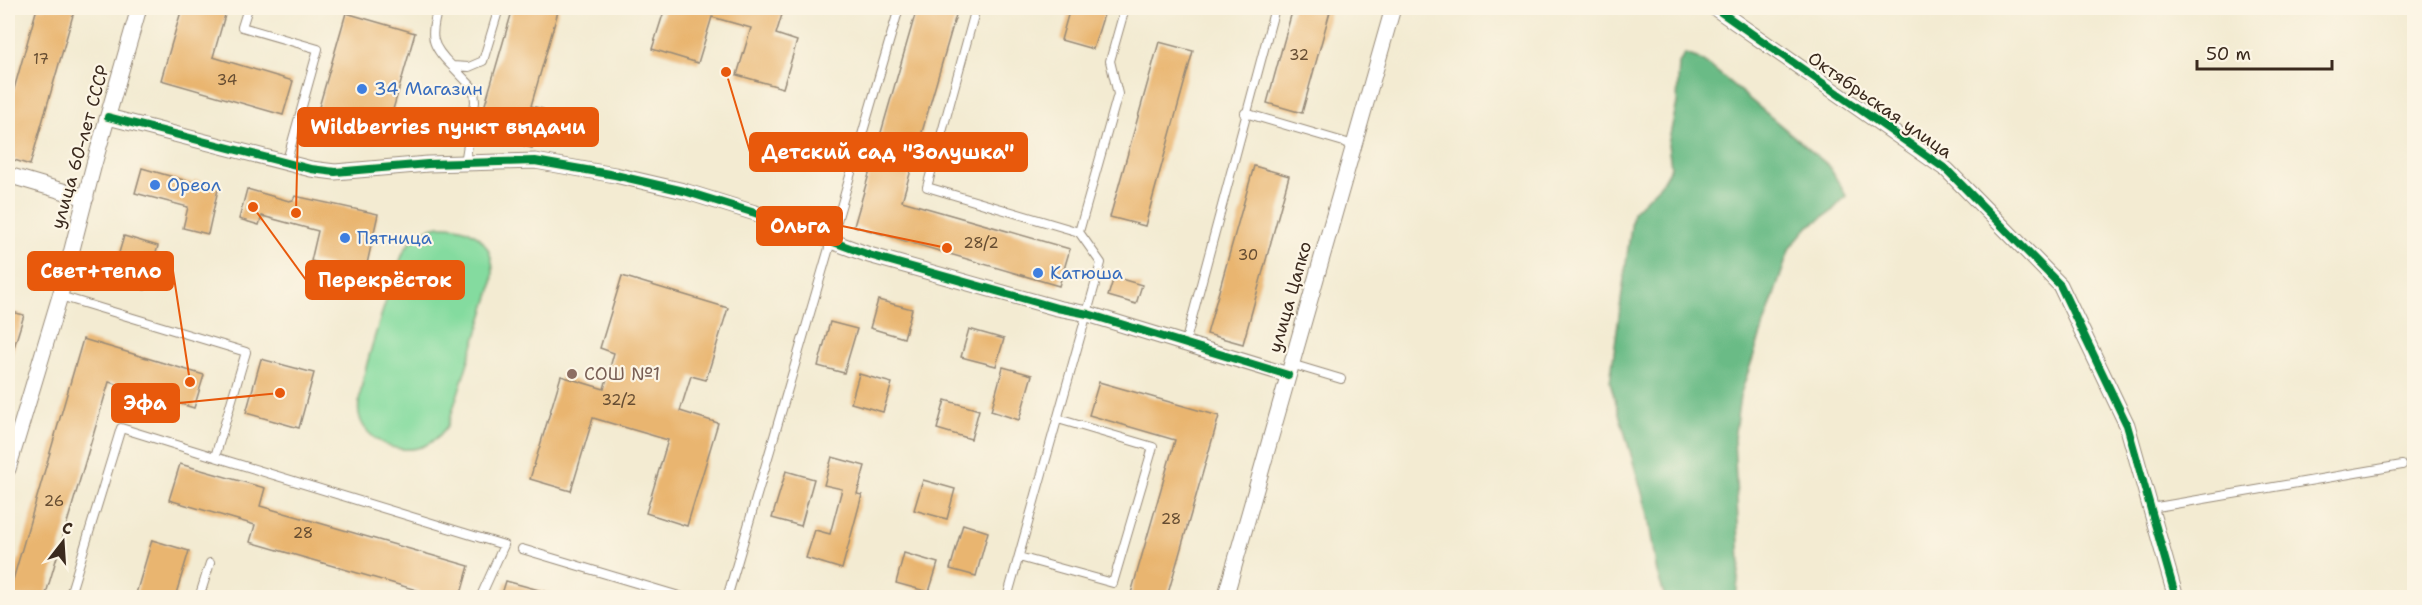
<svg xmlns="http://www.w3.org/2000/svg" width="2422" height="605" font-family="'Shantell Sans',sans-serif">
<rect width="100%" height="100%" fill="#fcf5e5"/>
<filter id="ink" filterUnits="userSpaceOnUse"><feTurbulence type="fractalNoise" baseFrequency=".0167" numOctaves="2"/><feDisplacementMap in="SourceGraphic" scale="12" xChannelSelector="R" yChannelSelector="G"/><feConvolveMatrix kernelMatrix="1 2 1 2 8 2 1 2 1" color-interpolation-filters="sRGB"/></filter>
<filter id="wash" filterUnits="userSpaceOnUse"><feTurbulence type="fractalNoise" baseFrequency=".008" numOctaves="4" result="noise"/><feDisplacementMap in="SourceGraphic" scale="24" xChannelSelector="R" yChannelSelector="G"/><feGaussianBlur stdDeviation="1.35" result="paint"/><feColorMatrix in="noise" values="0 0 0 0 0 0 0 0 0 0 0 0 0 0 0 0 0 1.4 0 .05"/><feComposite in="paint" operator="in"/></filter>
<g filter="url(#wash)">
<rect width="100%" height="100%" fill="#f3ebd2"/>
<path fill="#84db9f" stroke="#60825e" stroke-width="1.5" d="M439,226C481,224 499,251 491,290L448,425C437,441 422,451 402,449C384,448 362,433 359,414C354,392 393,277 404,251C412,237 423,229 439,226Z"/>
<path fill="#6bbb86" stroke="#537252" stroke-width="1.5" d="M1685,54L1697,58L1715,70L1829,166L1846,196L1830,213L1809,226L1790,248L1740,396L1734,439L1740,564L1736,597H1665L1657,573L1647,510L1610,382L1633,212L1661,184L1671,167L1668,144L1677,103L1679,63Z"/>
<g id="blocks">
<path fill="#e9b56f" d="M37,8H75L30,165L8,158V110Z
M182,8H227L213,57L293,81L283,115L161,80Z
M513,8H559L531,106L543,109L532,148L477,132Z
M665,8H784L776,34L797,41L783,88L737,75L751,28L712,17L698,63L652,49Z
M917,8H958L902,201L1070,249L1059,286L854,226Z
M1070,8H1106L1093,49L1061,40Z
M1293,8H1331L1302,113L1267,103Z
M346,13L415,33L386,134L317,114Z
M1159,42L1193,51L1145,226L1110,217Z
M1254,166L1289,176L1243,344L1207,334Z
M142,168L194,183V180L219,185L208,234L183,228L188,207L135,193Z
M247,189L289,201L293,200L295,196L378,214L365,273L311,261L318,231L262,216L259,225L239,219Z
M124,236L158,246L145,290L111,280Z
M622,276L728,308L706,380L691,376L680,411L718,423L687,526L646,513L668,440L593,418L571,491L530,479L561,376L604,389L614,353L600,348Z
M1114,277L1142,285L1136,304L1108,296Z
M878,300L912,309L904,338L870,328Z
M8,311L24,315L11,357L8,356Z
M830,322L857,329L844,373L818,366Z
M969,329L1004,339L996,366L961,357Z
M83,339L204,375L194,408L109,382L45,597H8Z
M261,359L314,373L299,428L246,413Z
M1003,367L1032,375L1019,420L991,411Z
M859,374L892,383L883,412L851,403Z
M1099,382L1219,416L1167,597H1130L1175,440L1089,415Z
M945,400L979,410L971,439L937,429Z
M832,457L865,466L857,494L862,495L842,569L806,558L815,530L830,534L842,489L824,485Z
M180,464L265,488L260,506L469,566L460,597H418L420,591L250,542L255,525L169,500Z
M786,471L814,479L801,526L772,518Z
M923,480L955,489L947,519L914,510Z
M963,524L988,532L976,576L950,569Z
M152,540L189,551L175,597H135Z
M904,553L938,563L929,592L896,583Z
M506,581L550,593V597H501Z"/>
</g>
</g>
<g filter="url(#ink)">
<use href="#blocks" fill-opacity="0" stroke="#978a78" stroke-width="1.5"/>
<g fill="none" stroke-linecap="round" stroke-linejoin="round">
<g stroke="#978a78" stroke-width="10">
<path id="lane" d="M248,8L242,27L318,49L286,164
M438,8C430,36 430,45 452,66
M976,8L927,187L1079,232
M8,13L9,8
M1245,113L1354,145
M465,163L475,102L474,89L452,66L469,67L483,61L499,8
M60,296L246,352L215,457L504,545L480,598
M1185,344L1275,8
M1291,364L1341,379
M2151,508L2402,465
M522,549L686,598
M1019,557L1113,583L1153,447L1058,419
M69,598L121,428L215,457
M199,598L210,563
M727,598L899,8
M1007,598L1101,263L1079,232L1118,94L1110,61L1125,8"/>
</g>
<g stroke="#978a78" stroke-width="17">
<path id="street" d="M1715,8L1947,170L2060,285L2127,425L2176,598
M108,117L311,169L335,172L428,164L535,161L615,175L684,191L755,213L869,255L1057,308L1088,314L1288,375
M8,175L86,198
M8,469L60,296L94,164L139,8
M1225,598L1393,8"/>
</g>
<use href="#lane" stroke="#fff" stroke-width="8"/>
<use href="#street" stroke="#fff" stroke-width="15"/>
<g stroke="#fcf5e5" stroke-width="11">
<path id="cycleway" d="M1715,8L1947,170L2060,285L2127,425L2176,598
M108,117L311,169L335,172L428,164L535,161L615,175L684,191L755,213L869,255L1057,308L1088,314L1288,375"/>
</g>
<use href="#cycleway" stroke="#00873e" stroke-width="8"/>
</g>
</g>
<g fill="#3f7fe0" stroke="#fcf5e5" stroke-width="2">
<circle cx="362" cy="89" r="6"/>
<circle cx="155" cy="185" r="6"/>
<circle cx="345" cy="238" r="6"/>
<circle cx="1038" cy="273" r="6"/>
</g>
<circle fill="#8d6e63" stroke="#fcf5e5" stroke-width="2" cx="572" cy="374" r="6"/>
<g text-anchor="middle" stroke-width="4.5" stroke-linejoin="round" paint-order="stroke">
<g font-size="15" fill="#664d32">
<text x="1299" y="60">32</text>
<text x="41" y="64">17</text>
<text x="227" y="85">34</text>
<text x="981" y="248">28/2</text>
<text x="1248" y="260">30</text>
<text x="619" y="405">32/2</text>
<text x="54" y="506">26</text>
<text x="1171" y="524">28</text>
<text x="303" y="538">28</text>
</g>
<g font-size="18" fill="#366cbe" stroke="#fcf5e5" text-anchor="start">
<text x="374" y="95">34 Магазин</text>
<text x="167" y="191">Ореол</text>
<text x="357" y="244">Пятница</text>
<text x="1050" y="279">Катюша</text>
</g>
<g font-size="18" fill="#3b2a1e" stroke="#fcf5e5">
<text transform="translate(1880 105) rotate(35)" y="6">Октябрьская улица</text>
<text transform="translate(80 147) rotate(-74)" y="6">улица 60-лет СССР</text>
<text transform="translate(1290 297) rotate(-74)" y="6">улица Цапко</text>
</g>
<g font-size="18" fill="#785e54" stroke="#fcf5e5" text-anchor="start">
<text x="584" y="380">СОШ №1</text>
</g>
</g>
<path fill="none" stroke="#e8590c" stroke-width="2" d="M296 213L298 127M726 72L750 152M947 248L842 226M190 382L173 271M253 207L306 280M280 393L179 403"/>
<g fill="#e8590c" stroke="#fcf5e5" stroke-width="2">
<circle cx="296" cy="213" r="6"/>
<circle cx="726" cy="72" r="6"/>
<circle cx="947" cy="248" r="6"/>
<circle cx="190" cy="382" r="6"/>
<circle cx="253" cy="207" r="6"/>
<circle cx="280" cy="393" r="6"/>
</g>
<g fill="#e8590c" stroke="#e8590c" stroke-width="2">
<rect x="298" y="108" width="300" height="38" rx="6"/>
<rect x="750" y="133" width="277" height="38" rx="6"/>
<rect x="757" y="207" width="85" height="38" rx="6"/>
<rect x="28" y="252" width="145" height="38" rx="6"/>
<rect x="306" y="261" width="158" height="38" rx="6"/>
<rect x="112" y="384" width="67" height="38" rx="6"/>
</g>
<g font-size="20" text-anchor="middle" font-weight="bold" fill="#fff">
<text x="448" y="134">Wildberries пункт выдачи</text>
<text x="888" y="159">Детский сад "Золушка"</text>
<text x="800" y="233">Ольга</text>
<text x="101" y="278">Свет+тепло</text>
<text x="385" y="287">Перекрёсток</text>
<text x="145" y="410">Эфа</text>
</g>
<rect width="2422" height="605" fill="none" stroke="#fcf5e5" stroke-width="30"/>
<g transform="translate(63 542) rotate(17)" stroke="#fcf5e5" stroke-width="4.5" paint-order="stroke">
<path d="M0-4.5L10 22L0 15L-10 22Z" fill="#3b2a1e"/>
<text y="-9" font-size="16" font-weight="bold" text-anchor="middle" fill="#3b2a1e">С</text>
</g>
<path d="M2197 60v9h135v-9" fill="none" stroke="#3b2a1e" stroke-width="3"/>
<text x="2206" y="60" font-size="18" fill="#3b2a1e" stroke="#fcf5e5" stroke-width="4.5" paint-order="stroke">50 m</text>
</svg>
